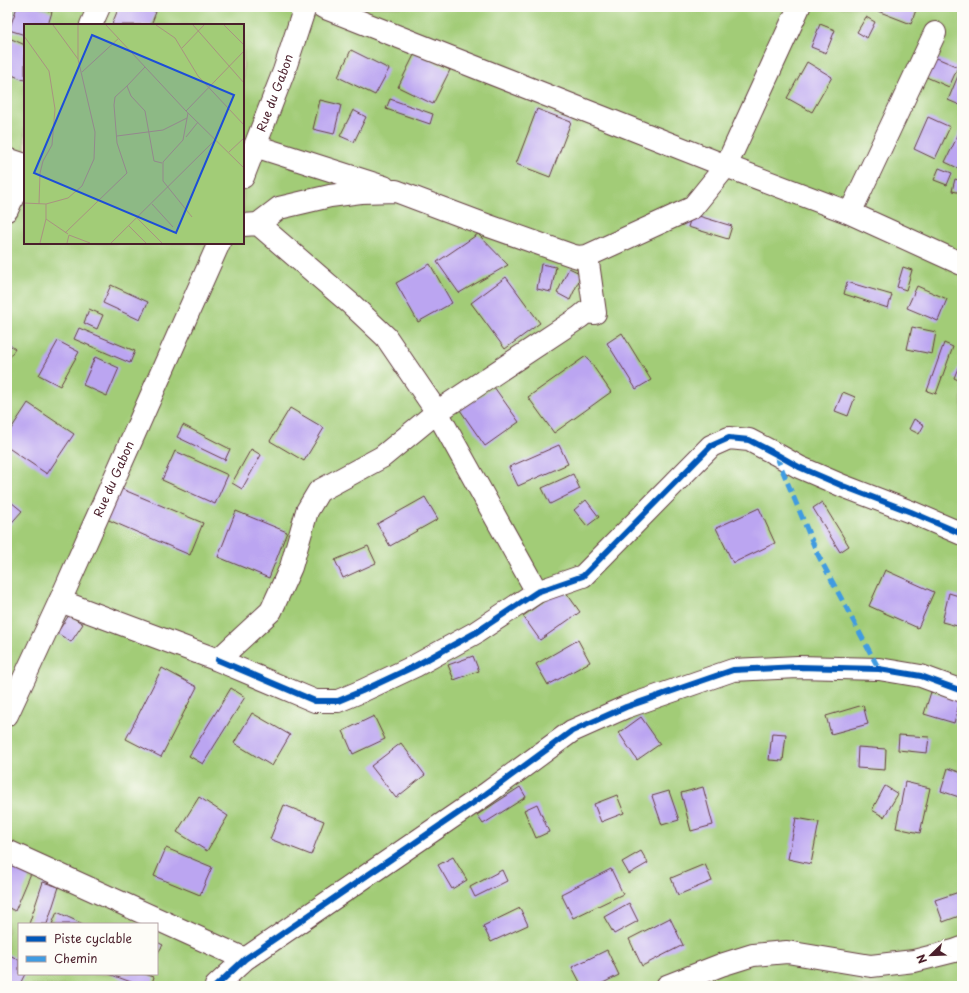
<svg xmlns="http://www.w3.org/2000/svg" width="969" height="993" viewBox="0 0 969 993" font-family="'Playpen Sans',sans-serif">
	<rect width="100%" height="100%" fill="#fdfcf7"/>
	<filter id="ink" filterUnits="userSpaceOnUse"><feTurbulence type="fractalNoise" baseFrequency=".025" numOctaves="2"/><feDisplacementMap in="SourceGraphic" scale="8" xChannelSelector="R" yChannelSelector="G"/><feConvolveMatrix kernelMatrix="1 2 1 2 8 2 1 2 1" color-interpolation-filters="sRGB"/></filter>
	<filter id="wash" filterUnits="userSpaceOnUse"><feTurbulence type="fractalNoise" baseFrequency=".012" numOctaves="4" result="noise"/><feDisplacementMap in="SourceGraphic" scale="16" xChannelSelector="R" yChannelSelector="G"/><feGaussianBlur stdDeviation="0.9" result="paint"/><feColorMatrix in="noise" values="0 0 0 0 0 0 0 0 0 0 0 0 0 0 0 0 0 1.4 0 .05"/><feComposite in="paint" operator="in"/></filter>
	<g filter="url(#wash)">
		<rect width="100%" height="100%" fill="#e9deba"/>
		<path fill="#a2cc77" stroke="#767651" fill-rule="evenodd" d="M7,7H962V986H7ZM25,25H243V243H25ZM19,924H157V974H19Z"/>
		<g id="blocks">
			<path fill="#bba5f1" d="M17,7H37L52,12L48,25H25V35L9,30Z
				M119,7H144L156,12L151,25H114L112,24Z
				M876,7H917L911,24L875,10Z
				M866,17L875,22L867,38L857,32Z
				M820,24L835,30L826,53L811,47Z
				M7,37L25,45V77L24,80L7,73Z
				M351,50L389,69L375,95L338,77Z
				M415,53L450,70L433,104L398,87Z
				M932,56L958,67L949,87L924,76Z
				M807,62L832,77L812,112L787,98Z
				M962,66V106L948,100Z
				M390,99L433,114L430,124L386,109Z
				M320,100L341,105L334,134L313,129Z
				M537,109L571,122L550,177L516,164Z
				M353,110L366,117L354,142L340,136Z
				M928,117L950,127L935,159L914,149Z
				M962,127V170L945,162Z
				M939,168L952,173L947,185L934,180Z
				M955,179L962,181V193L952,191Z
				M692,214L732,226L728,239L688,227Z
				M478,234L508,265L459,293L437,262Z
				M430,264L452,303L418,322L396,283Z
				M541,264L556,267L551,292L537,289Z
				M903,267L912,270L906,290L897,287Z
				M569,268L582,274L570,300L557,293Z
				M506,277L540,323L505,349L471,303Z
				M847,282L892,295L888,308L844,294Z
				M111,285L148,302L140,320L103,303Z
				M917,286L947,299L938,321L907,308Z
				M89,309L103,315L97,329L84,323Z
				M912,327L936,332L932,354L907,349Z
				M79,328L135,351L130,363L74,339Z
				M622,333L651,380L636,389L607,343Z
				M58,341L79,352L60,386L39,375Z
				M7,343L15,349L7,361Z
				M944,343L953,347L936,394L927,391Z
				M586,356L611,392L554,433L528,397Z
				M95,357L119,368L107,396L83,385Z
				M962,358V382L954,378Z
				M494,387L519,422L485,446L460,410Z
				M843,392L855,397L848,416L835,411Z
				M28,403L74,434L47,474L7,447V435Z
				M290,408L324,428L304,461L270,441Z
				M914,419L924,425L919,434L909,429Z
				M183,425L230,449L225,460L177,437Z
				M559,445L568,464L518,486L509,467Z
				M251,449L261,455L242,489L232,483Z
				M175,451L228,475L215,504L162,480Z
				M573,474L580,489L550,504L542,488Z
				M117,487L203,523L190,555L104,518Z
				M425,497L438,519L390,546L377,524Z
				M586,500L599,517L587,526L574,510Z
				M11,502L22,511L7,528V507Z
				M822,502L849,546L840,552L813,508Z
				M759,508L775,543L733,563L716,528Z
				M236,511L287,532L269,578L218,557Z
				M368,546L376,563L343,578L335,560Z
				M885,570L934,592L918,628L869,606Z
				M563,588L580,612L540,640L523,616Z
				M949,593L962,597V622L961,627L942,622Z
				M69,615L83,624L71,642L57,633Z
				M578,640L590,662L548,685L536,664Z
				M473,656L479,671L454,680L448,665Z
				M162,668L197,687L161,757L126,739Z
				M231,688L245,697L203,764L189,756Z
				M931,692L960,700L954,723L924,714Z
				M863,705L868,724L831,734L826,716Z
				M252,713L290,735L272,766L234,743Z
				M374,716L385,739L353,754L343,731Z
				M641,717L660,744L637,760L619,733Z
				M772,733L786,734L783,761L769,760Z
				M899,735L929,737L927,753L898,750Z
				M401,743L425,775L396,798L371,766Z
				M858,747L886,749L885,770L857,768Z
				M948,768L962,773V798L941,791Z
				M905,782L930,788L920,833L896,828Z
				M885,786L898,794L884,817L872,810Z
				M520,787L526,797L483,824L477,815Z
				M703,787L713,825L691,831L681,793Z
				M669,791L679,820L662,825L652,796Z
				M617,795L624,813L601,822L594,804Z
				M199,797L228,816L207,851L177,832Z
				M537,804L549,832L536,838L524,810Z
				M284,805L324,821L311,855L270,839Z
				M796,818L819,822L811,864L788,859Z
				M166,848L212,867L200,895L154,876Z
				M641,851L648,863L629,874L622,862Z
				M453,857L467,880L452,889L438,865Z
				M7,861L32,871L15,911L7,907Z
				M705,864L712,881L678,895L671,878Z
				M611,869L623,894L573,918L561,894Z
				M502,870L507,881L475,897L470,887Z
				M43,882L59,887L47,924H29Z
				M962,891V915L943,922L935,900Z
				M629,903L638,921L614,934L604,917Z
				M520,908L528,925L491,942L483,926Z
				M57,912L83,924H52Z
				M670,918L683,945L642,966L629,939Z
				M157,942L163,945L157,954Z
				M607,950L619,975L597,986H582L572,967Z
				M8,954L19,960V974H25L19,986H15L7,982V956Z
				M109,974H145L154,977L151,986H142Z"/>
		</g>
	</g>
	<g filter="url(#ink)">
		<use href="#blocks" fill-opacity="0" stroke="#623c40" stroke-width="1"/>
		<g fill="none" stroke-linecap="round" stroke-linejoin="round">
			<g stroke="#623c40" stroke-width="24">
				<path id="minor" d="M323,7L726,166L850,213L962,264
					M91,25L99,7
					M255,146L384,187
					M7,159L25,165
					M7,210L25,170
					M850,213L935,33
					M258,224L351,304L386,337L437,412L537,592
					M243,225L258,224L279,208L330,196L361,192L396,191L489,226L571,255L578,257L587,256L692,208L726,166L799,7
					M60,601L218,660L271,611L291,567L307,511L319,491L382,457L437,412L580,317L586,312L595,313L587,256
					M218,660L315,701H338L362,691L415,666L475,633L537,592L583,576L711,446L729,438L749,440L776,454L799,467L843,486L911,512L962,534
					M7,851L245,959
					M216,986L245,959L486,794L572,731L626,707L733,670L798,667L879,669L921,676L962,691
					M667,986L721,965L753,955L787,952L871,966L914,961L954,951L962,948"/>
			</g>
			<g stroke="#623c40" stroke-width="24">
				<g id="trunk">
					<path id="s1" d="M243,177L284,71L305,7"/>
					<path id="s2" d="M7,715L60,601L219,243"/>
				</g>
			</g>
			<use href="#minor" stroke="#fff" stroke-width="22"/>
			<use href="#trunk" stroke="#fff" stroke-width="22"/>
			<path stroke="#409be1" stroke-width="5" stroke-dasharray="10 5" stroke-linecap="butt" d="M776,455L817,553L879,669"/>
			<g stroke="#fdfcf7" stroke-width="8">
				<path id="cycleway" d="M218,660L315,701H338L362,691L415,666L475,633L537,592L583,576L711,446L729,438L749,440L776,454L799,467L843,486L911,512L962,534
					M216,986L245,959L486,794L572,731L626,707L733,670L798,667L879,669L921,676L962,691"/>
			</g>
			<use href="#cycleway" stroke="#0057b8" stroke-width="6"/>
		</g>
	</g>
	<g text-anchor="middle" stroke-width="3" stroke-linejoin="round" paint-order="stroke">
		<g font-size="12" fill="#4a1f2b" stroke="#fdfcf7">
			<text dy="4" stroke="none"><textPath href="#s1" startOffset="90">Rue du Gabon</textPath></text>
			<text dy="4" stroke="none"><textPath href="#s2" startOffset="259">Rue du Gabon</textPath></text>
		</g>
	</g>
	<g transform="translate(24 24)">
		<rect width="220" height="220" fill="#e9deba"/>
		<path d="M0,1H220V219H0Z" fill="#a2cc77"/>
		<path fill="none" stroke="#a99281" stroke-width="1" d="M29,1L54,35M82,1L162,87L220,144M132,1L151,14L174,52L220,101M169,1L220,59M200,1L220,21M0,12L25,47L31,85L28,121L19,137L16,149L15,180M158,24L180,1M121,43L103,62L107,72L121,87L130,137L138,139M58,48L95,14M162,87L220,27M164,89L159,116L139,138V157L168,193M93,112L139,106L163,94M162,113L174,98M205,128L220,114M0,179L22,180L44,174L58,162L70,135L71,108L54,35V1M128,180L149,203M113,194L138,219M22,195L44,210M105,202L122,219M41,209L103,149L93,119L90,81L91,73L103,62M16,219L22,195V180M43,219L45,211L66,219M87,219L192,115"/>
		<path fill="#1d4ed8" fill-opacity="0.15" stroke="#1d4ed8" stroke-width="2" d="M68,11L210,71L152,209L10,149Z"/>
		<rect width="220" height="220" fill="none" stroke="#4a1f2b" stroke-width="2"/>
	</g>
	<rect width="969" height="993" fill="none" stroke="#fdfcf7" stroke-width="24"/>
	<rect x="18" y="923" width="140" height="52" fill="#fdfcf7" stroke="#b5a4a5"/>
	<rect x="26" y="936" width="20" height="6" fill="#0057b8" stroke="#b5a4a5"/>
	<text x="54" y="943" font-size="12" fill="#4a1f2b">Piste cyclable</text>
	<rect x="26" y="956" width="20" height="6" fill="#409be1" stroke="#b5a4a5"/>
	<text x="54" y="963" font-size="12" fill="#4a1f2b">Chemin</text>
	<g transform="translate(931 955) rotate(247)" stroke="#fdfcf7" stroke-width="3" paint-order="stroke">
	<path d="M0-3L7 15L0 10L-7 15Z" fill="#4a1f2b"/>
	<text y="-6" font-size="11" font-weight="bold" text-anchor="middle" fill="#4a1f2b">N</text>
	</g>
</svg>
